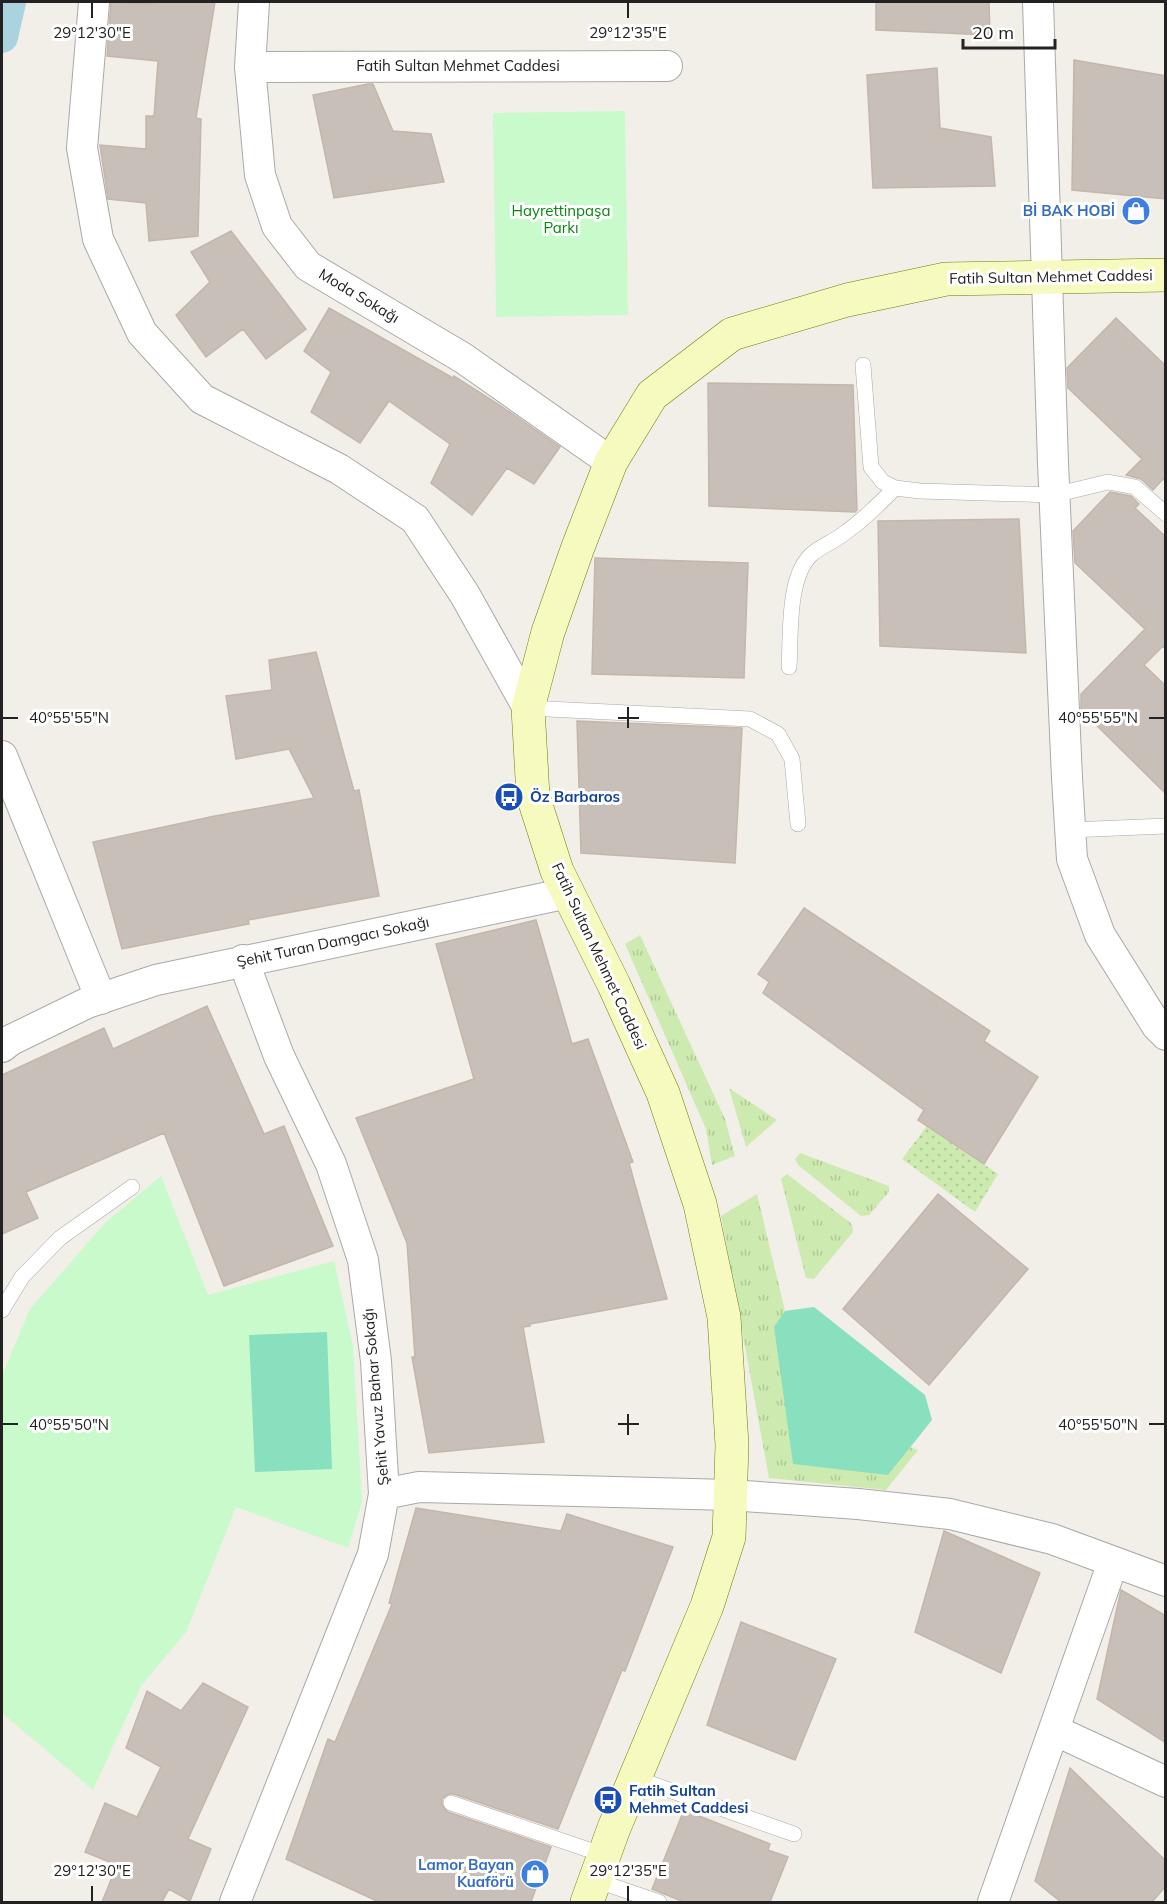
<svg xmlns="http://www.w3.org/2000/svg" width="1167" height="1904" viewBox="0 0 1167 1904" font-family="Mulish,sans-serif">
	<defs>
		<pattern id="grass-tufts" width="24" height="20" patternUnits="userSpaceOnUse" patternTransform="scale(1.5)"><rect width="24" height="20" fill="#cdebb0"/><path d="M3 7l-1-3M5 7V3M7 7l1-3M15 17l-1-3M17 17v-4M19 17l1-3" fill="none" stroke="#b0c997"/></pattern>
		<pattern id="garden-dots" width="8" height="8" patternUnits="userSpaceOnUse" patternTransform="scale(1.5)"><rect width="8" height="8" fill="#cdebb0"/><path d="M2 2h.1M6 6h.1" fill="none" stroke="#b0c997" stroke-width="1.8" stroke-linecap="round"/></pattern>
	</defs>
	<rect width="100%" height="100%" fill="#f2efe9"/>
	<path fill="url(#grass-tufts)" d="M640,935L725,1119L735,1156L712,1165L706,1129L625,944Z
		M729,1088L777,1120L746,1147Z
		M800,1153L889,1186V1192L869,1215L861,1216L798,1165L795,1159Z
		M787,1174L852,1224L853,1232L814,1279L806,1278L781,1179Z
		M757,1194L785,1311L774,1328L888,1475L910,1447L918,1450L886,1490L769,1478L721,1216Z"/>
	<path fill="#c8facc" d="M625,111L628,315L496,317L493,113Z
		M161,1176L208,1295L334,1261L353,1346L362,1502L348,1548L236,1507L186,1632L141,1686L93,1790L2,1713V1375L30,1309L105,1223Z"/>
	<path fill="url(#garden-dots)" d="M927,1126L998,1174L975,1212L902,1159Z"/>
	<path fill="#88e0be" d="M814,1307L925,1395L932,1420L888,1475L793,1464L774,1327L785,1311Z
		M327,1332L332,1469L255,1472L249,1335Z"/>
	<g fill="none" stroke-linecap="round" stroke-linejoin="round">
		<path stroke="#aad3df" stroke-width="32" d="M2,37L10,2"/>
	</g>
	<path fill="#c7bfb8" stroke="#c4b6ab" stroke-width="1.5" d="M111,2L156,4L157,2H215L196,118L201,119L198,236L149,241L146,203L108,199L100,145L146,149V116H154L158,61L107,56Z
		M876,2H989L990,35L876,30Z
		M1074,60L1166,76V199L1072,190Z
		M937,68L940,128L991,137L995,186L873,188L867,75Z
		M368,84H373L393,131L431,134L444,182L334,198L313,95Z
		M231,231L306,329L266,359L243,329L206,357L176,315L210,282L191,252Z
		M329,308L453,378L454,376L498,404L560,447L534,484L507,468L472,515L431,483L450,444L389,401L360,443L311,412L331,372L304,351Z
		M1116,318L1166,366V481L1163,479L1153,490L1141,479L1126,475L1142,459L1068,388L1067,368Z
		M708,383L853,385L857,510L855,512L709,506Z
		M1110,492L1131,496L1139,504L1135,508L1166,537V649L1163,646L1144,665L1166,686V794L1081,710V694L1145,629L1075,563L1073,531Z
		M1019,519L1026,653L880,646L878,521Z
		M595,558L748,563L744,678L592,674Z
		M316,652L354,791L359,790L379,896L248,920L249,924L122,949L93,842L215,816L314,798L289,749L236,759L226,696L272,690L269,660Z
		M577,721L742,728L735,863L581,853Z
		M804,908L990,1031L984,1041L1038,1077L984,1164L918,1120L924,1110L763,993L769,982L758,974Z
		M536,920L572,1044L588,1039L633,1162L629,1163L667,1299L530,1324V1326L523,1327L544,1442L429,1453L412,1357H415L407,1243L356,1118L474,1079L436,944Z
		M207,1006L264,1134L284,1126L333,1246L224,1286L164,1133L26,1192L38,1218L2,1234V1075L104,1028L113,1049Z
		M938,1194L1028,1269L929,1385L843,1309Z
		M416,1508L561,1531L567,1514L673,1547L625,1671L622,1670L558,1829L454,1794H449L442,1799V1805L448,1812L551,1847L531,1902H379L286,1859L328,1739L335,1742L392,1604L389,1603Z
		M944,1531L1040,1573L1001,1673L915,1632Z
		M1121,1590L1166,1616V1743L1097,1699Z
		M741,1622L836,1659L795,1760L707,1725Z
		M203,1683L248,1707L188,1839L211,1849L190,1901L169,1889L162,1902H102L117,1865L85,1852L105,1803L137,1817L161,1767L126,1748L147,1691L181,1711Z
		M1070,1768L1166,1861V1886L1152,1902H1061L1035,1881Z
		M684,1810L770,1844L768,1850L788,1857L770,1902H684L652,1889Z"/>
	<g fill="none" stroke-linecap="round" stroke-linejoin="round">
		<g stroke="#a9a9a9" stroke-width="16">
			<path id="lane" d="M863,365L871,467L883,482L895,488L920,491L1054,495L1108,482L1135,487L1166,514
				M789,667C791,637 787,577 811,555C819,547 833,542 842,535C862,521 878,505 895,488
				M528,708L750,719L778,734L792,759L798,824
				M1070,830L1166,826
				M2,1310L22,1277L60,1238L132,1187
				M635,1778L794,1834
				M451,1803L604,1855
				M595,1880L659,1902"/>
		</g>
		<g stroke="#a9a9a9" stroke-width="32">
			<path id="street" d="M94,2L82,148L98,239L142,333L202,399L339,469L415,519L465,595L528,708
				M254,2L250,67L260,175L277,226L308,266L463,358L611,462
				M1038,2L1053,463L1067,778L1072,859L1100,935L1157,1026L1166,1035
				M250,67L667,66
				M2,756L101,999
				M2,1047L11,1040L87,1003L156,980L568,893
				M384,1494L419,1487L730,1495L858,1504L950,1514L1052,1539L1166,1581
				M1054,1730L1166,1782
				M235,1902L373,1554L384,1494L376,1361L363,1260L331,1164L279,1056L243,960
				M993,1902L1113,1562"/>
		</g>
		<g stroke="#707d05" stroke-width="34">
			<path id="secondary" d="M587,1902L614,1828L707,1606L729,1537L732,1445L724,1317L700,1204L663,1093L614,985L557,871L533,796L528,708L548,632L578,547L611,462L652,395L732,334L847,300L946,279L1166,275"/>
		</g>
		<use href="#lane" stroke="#fff" stroke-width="15"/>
		<use href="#street" stroke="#fff" stroke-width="30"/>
		<use href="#secondary" stroke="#f7fabf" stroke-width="33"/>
	</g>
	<path fill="none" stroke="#222" stroke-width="2" d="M92,3V18M628,3V18M628,707V728M3,718H18M618,718H639M1149,718H1164M628,1414V1435M3,1424H18M618,1424H639M1149,1424H1164M92,1886V1901M628,1886V1901"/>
	<defs>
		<g id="shop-disc" transform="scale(1.5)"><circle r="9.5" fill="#3f7fe0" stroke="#fff"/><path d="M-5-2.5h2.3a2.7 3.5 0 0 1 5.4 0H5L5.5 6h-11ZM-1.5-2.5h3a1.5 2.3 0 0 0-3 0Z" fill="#fff"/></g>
		<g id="bus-disc" transform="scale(1.5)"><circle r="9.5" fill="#1a4fb4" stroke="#fff"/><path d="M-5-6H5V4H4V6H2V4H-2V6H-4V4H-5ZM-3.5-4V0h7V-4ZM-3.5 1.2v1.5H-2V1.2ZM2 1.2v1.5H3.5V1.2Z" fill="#fff"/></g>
	</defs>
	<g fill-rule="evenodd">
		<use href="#shop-disc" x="1136" y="211"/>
		<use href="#bus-disc" x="509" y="797"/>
		<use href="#bus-disc" x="608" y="1800"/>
		<use href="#shop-disc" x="535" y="1874"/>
	</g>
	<g text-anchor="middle" stroke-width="6" stroke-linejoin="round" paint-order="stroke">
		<g font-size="15" fill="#222" stroke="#fff">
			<text x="458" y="71">Fatih Sultan Mehmet Caddesi</text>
			<text transform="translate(1051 277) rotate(-1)" y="5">Fatih Sultan Mehmet Caddesi</text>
			<text transform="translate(359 296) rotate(31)" y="5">Moda Sokağı</text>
			<text transform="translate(333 942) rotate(-12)" y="5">Şehit Turan Damgacı Sokağı</text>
			<text transform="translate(599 956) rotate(65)" y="5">Fatih Sultan Mehmet Caddesi</text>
			<text transform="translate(376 1397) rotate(-95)" y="5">Şehit Yavuz Bahar Sokağı</text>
		</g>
		<g font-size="15" fill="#0c8416" stroke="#fff">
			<text x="561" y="216">Hayrettinpaşa<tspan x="561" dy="17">Parkı</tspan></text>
		</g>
		<g font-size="15" font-weight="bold" fill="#366cbe" stroke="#fff" text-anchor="end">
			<text x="1115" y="216">Bİ BAK HOBİ</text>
			<text x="514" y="1870">Lamor Bayan<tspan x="514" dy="17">Kuaförü</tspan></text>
		</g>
		<g font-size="15" font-weight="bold" fill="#164399" stroke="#fff" text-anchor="start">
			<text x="530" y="802">Öz Barbaros</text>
			<text x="629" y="1796">Fatih Sultan<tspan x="629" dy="17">Mehmet Caddesi</tspan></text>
		</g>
	</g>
	<g font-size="15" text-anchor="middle" fill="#222" stroke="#fff" stroke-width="6" stroke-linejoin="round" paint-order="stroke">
		<text x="92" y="38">29°12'30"E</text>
		<text x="628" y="38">29°12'35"E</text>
		<text x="69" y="723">40°55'55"N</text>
		<text x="1098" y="723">40°55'55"N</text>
		<text x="69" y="1430">40°55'50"N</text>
		<text x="1098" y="1430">40°55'50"N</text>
		<text x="92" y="1876">29°12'30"E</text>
		<text x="628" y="1876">29°12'35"E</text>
	</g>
	<rect width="1167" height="1904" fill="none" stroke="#222222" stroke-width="6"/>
	<path d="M963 39v9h92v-9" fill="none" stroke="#222222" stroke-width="3"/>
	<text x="972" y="39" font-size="18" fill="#222222" stroke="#ffffff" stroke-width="4.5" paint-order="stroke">20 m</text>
</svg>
